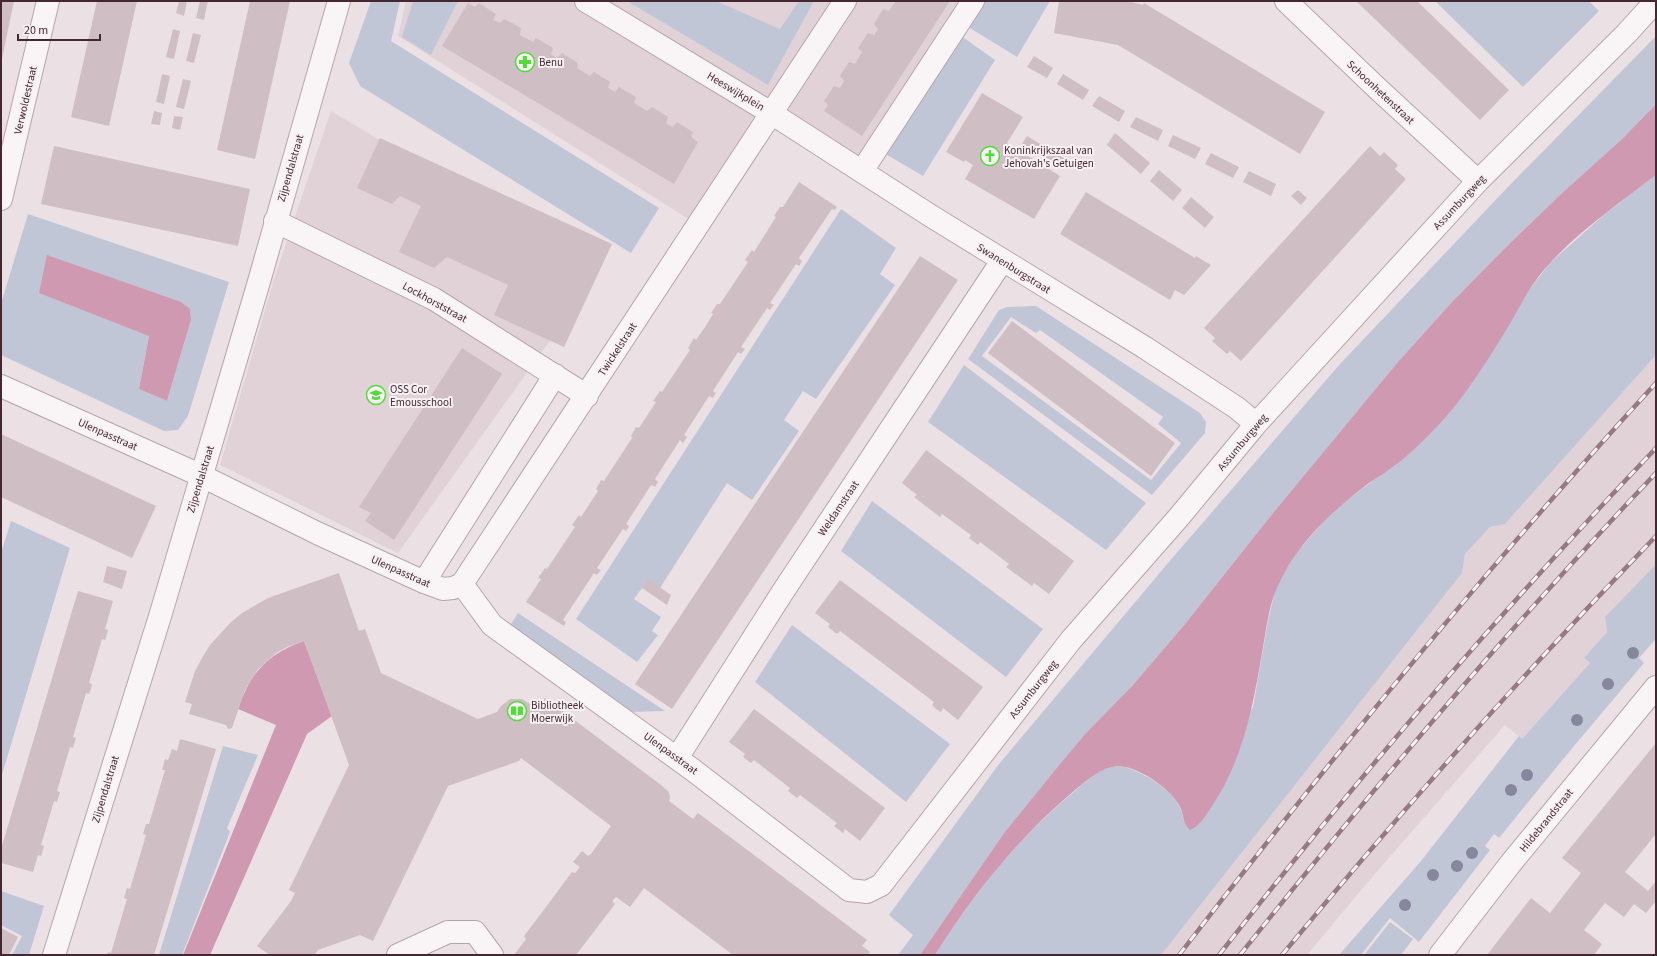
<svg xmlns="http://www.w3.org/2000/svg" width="1657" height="956" viewBox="0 0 1657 956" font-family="'Source Sans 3',sans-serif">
	<rect width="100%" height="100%" fill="#ebe1e5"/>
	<path fill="#e1d2d8" d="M406,1H976L866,171L775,113L698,225L398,36Z
		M331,111L598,269L561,325L398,553L220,465L274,279Z
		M1656,355V564L1605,617L1607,632L1585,658L1590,663L1522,739L1505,725L1367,883L1307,955H1161L1462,573L1465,554L1490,527L1505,524Z"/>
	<path fill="#c1c6d6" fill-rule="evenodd" d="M371,1H400L391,41L659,208L631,253L360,86L349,63Z
		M413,1H458L431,55L402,37Z
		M627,1H716L780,29L799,1H814L768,85Z
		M980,1H1050L1017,57L965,25Z
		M1435,1H1589L1599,11L1523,87Z
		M957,33L995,60L923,176L882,152Z
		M1656,36V104L1622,139L1561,194L1506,247L1452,302L1397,363L1273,513L1185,624L1132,686L1085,734L1004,833L920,955H898L913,935L889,915L999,764L1168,563L1340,364L1506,189Z
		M1656,175V355L1505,524L1490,527L1465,554L1462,573L1161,955H935C973,894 1020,836 1076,790C1086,781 1103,766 1117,766C1128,766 1139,773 1148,777C1160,784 1173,794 1179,806C1182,810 1182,816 1184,820L1253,707L1268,621L1275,591L1284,573L1298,551L1324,521L1341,505L1371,482L1396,465L1420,444L1445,417L1464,393L1486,360L1528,291L1551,262L1605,214Z
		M841,209L896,248L880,274L895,285L816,399L803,391L784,420L799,431L752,500L727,483L660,588L648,580L634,599L661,617L652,631L658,635L637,662L576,619Z
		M28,214L229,282L188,416L178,430L164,431L1,355V304ZM190,309L191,320L167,401L139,389L149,336Z
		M1036,306L1200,413L1206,422L1205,433L1152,495L968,359L999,310L1007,307ZM1011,317L1036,333L1040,330L1163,417L1158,424L1181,443L1151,480L982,356Z
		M964,365L1146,503L1106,550L928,422Z
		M872,501L1043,629L1006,677L841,551Z
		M11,521L70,548L1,778V553Z
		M1656,564V639L1639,658L1644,663L1569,752L1499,838L1494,834L1485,846L1490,850L1419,942L1390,918L1361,955H1339L1421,861L1519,736L1522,739L1590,663L1584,658L1607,632L1605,617Z
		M518,613L665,711L630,712L509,627Z
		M792,625L950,744L906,802L755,682Z
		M223,746L258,755L227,828L230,832L182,955H159Z
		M1,891L44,906L29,955H12L22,936L1,925Z
		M1390,922L1413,939L1401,955H1364Z"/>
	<path fill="#cf99b2" d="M1656,104V175C1616,206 1571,236 1539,276C1528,290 1520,306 1511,322C1491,355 1470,389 1445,418C1430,434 1414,451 1397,464C1388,471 1378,477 1369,483C1332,511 1296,544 1277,588C1268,608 1266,632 1262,653C1253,706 1243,760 1212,806C1206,815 1200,826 1190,830C1182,823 1184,813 1179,805C1170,790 1152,777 1135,770C1130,768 1122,766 1117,766C1102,767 1087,780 1075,790C1020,836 973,894 935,955H920L1004,833L1060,764L1085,734L1132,686L1185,624L1273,513L1397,363L1452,302L1506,247L1561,194L1622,139Z
		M47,255L181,302L190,309L191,320L167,401L139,389L149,336L39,293Z
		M304,641L332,716L307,734L210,955H183L276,725L238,709C251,672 267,654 304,641Z"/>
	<path fill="#cfbec4" d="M1,1H14L2,59H1Z
		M97,1H137L109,126L71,117Z
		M179,1H187L184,16L176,13Z
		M200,1H208L204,20L196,18Z
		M250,1H290L255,159L217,150Z
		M896,1H950L862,136L824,111L828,105L824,101L834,86L840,88L844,81L840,76L849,62L855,64L862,52L858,48L868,33L874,35L878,29L874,24L883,9L889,11Z
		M1059,1H1128L1143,5L1144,3L1325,112L1300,154L1118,45L1054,33Z
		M1356,1H1417L1509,90L1480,120Z
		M468,3L475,7L479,3L496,14L493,20L500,23L504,19L521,28L520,35L533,42L536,38L553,48L551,54L557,58L562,53L578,63L577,68L590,76L594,72L610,82L608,88L615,92L619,87L636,97L634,103L647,111L652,107L668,117L666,123L672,127L677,122L693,132L691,137L698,142L674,184L442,46Z
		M173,29L180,31L174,59L166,57Z
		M193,33L201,35L194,63L186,61Z
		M1034,56L1053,68L1047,78L1027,67Z
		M162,74L170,76L164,104L156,102Z
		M1063,74L1089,90L1083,100L1057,84Z
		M183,79L191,81L184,109L176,107Z
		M982,93L1023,117L1007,143L1060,176L1034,219L965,179L973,165L965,160L964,162L946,152Z
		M1099,96L1125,111L1119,122L1092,106Z
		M154,111L162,113L160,125L151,124Z
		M174,116L183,117L180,130L172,128Z
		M1136,117L1163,130L1158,141L1130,127Z
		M1115,133L1150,163L1141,174L1107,145Z
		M1173,135L1201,148L1195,159L1168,146Z
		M1027,136L1065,159L1061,166L1022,144Z
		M380,138L612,244L564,347L494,315L508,285L447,257L434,268L399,252L421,206L400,196L392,204L357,188Z
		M54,146L250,189L238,246L41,204Z
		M1370,146L1380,156L1384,152L1398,165L1395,169L1406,179L1241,361L1230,351L1227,354L1212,341L1215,338L1204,328Z
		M1211,153L1239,167L1233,178L1205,164Z
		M1159,170L1182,190L1173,201L1150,181Z
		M1249,171L1276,184L1271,196L1243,182Z
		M799,182L837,207L835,210L832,209L799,258L802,261L799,266L796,264L770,303L774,305L772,307L770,310L767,308L741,347L745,349L741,354L738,352L713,391L716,393L714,396L713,398L709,396L684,435L687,437L683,443L680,440L655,479L658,482L655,487L651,485L626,524L629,526L628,528L626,531L623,529L597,568L601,570L597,575L594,573L563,620L566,622L564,626L526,602L541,579L538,578L545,568L547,569L575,527L572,525L579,515L581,517L598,491L596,489L601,480L604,481L632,438L631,436L636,427L639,428L656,402L653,401L660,391L662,392L690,350L688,348L694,338L696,340L705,327L713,314L711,313L717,304H720L748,262L745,260L752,250L754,252L776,217L774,216L780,207H783Z
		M1298,190L1307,198L1301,205L1291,196Z
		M1086,192L1195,258L1196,256L1211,265L1184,295L1175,290L1170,300L1060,234Z
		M1191,197L1214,217L1205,228L1182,208Z
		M920,256L958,280L672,709L635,684Z
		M1012,321L1175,443L1151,476L988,353Z
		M462,348L502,374L394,540L365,521L371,513L359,507Z
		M1,434L156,506L132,558L1,497Z
		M926,450L1074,561L1049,594L1034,583L1032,586L1006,567L1009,564L980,542L978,545L969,538L971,535L942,514L940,517L914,497L917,495L902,483Z
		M107,566L127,571L122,589L103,582Z
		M339,573L359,631L365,629L381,673L478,719L497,712L501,706L510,699H522L537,708L545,698L661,785L669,792L670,797L669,801L693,819L698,813L867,940L862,946L870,952L868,955H733L644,888L630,907L616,897L612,901L615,904L576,955H514L526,939L524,936L543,911L572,872L575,873L580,867L573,862L582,851L588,856L591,854L611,826L521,758L519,761L448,786L373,941L360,935L318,950L314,955H270L257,946L291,901L295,893L289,890L349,765L304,641L287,647L276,653L258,669L245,690L232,728L228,729L226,725L189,714L192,704L185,702L195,671L202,658L210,645L230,623L242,613L268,598Z
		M648,579L671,595L667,605L642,588Z
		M840,580L983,687L958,720L943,708L941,712L936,709L932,705L934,702L840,631L837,634L828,627L830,624L815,613Z
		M78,591L113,601L105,629L108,630L105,640L102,639L89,683L92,684L91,689L89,694L86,693L73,737L76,738L73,748L70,747L57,791L60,792L57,802L54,801L41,845L44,846L41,856L38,855L33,872L1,863V849Z
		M754,709L885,808L860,841L845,829L843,833L834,826L837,823L800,795L797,798L788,791L790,788L754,760L751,763L743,757L745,754L729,742Z
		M180,739L216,749L154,955H107L108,952L111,953L127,899L124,898L127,888L130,889L146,835L143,834L146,824H149L165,770H162L165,759L168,760L172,749L177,751Z
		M1656,743V834L1625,872L1648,891L1656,881V901L1646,913L1634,904L1624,917L1605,903L1584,930L1602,944L1594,955H1487L1531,898L1550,913L1581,873L1562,858Z
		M1,928L18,937L9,955H1Z"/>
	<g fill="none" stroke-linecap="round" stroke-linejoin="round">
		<g stroke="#b6a5ac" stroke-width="24">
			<path id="minor" d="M586,1L771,113L931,216L1144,347L1237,408L1256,424
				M1286,1L1378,89L1478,181
				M862,171L973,1
				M1,199L48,1
				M275,221L434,299L587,396
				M1,386L202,476L317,533L424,582L443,589L453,588L462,584L492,625L693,770L849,890L867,892L881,885L1071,640L1179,517L1256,424L1478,181L1626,34L1656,1
				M424,582L555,375
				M462,584L845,1
				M677,758L782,593L1002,261
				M54,955L161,613L258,285L339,1
				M398,955L448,932H475L492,955
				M1440,955L1511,863L1656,687"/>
		</g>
		<use href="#minor" stroke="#f9f4f6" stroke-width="22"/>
		<g stroke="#977984" stroke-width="4.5">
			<path id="rail" d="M1179,955C1331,758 1488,566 1656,383
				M1219,955C1356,779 1502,610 1656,448
				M1240,955C1372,789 1510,627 1656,473
				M1282,955C1401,811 1526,671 1656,536"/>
		</g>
		<use href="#rail" stroke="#f8f1f4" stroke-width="3" stroke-dasharray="9" stroke-linecap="butt"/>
	</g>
	<g fill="#86869d">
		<circle cx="1633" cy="653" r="6"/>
		<circle cx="1608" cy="684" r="6"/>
		<circle cx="1577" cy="720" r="6"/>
		<circle cx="1527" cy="775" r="6"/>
		<circle cx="1511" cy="790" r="6"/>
		<circle cx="1472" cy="853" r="6"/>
		<circle cx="1457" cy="866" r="6"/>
		<circle cx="1433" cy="875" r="6"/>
		<circle cx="1405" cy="905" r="6"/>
	</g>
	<defs>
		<g id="pharmacy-ring" transform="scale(1)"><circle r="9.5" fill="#f8f1f4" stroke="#51dc3a" stroke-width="1.5"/><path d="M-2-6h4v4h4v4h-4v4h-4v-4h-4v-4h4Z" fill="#51dc3a"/></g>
		<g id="church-ring" transform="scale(1)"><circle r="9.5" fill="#f8f1f4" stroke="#51dc3a" stroke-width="1.5"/><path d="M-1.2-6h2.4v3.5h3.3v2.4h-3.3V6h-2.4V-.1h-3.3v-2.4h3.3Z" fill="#51dc3a"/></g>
		<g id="school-ring" transform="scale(1)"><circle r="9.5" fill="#f8f1f4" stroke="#51dc3a" stroke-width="1.5"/><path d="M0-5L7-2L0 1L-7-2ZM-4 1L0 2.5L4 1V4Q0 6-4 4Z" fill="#51dc3a"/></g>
		<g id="library-ring" transform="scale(1)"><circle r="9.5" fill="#f8f1f4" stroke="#51dc3a" stroke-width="1.5"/><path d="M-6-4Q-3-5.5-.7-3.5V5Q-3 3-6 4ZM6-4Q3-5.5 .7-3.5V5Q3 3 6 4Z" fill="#51dc3a"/></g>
	</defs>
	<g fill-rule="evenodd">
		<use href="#pharmacy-ring" x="525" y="62"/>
		<use href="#church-ring" x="990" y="156"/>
		<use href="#school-ring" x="376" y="395"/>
		<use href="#library-ring" x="517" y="711"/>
	</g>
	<g text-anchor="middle" stroke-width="4" stroke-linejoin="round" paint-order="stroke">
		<g font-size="11" fill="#452732" stroke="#f8f1f4" text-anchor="start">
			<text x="539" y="66">Benu</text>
			<text x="1004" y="154">Koninkrijkszaal van<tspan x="1004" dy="13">Jehovah's Getuigen</tspan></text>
			<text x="390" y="393">OSS Cor<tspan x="390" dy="13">Emousschool</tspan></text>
			<text x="531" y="709">Bibliotheek<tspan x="531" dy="13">Moerwijk</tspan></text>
		</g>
		<g font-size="11" fill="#452732" stroke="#f8f1f4">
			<text transform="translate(736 91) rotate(31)" y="4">Heeswijkplein</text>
			<text transform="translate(1381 92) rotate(43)" y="4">Schoonhetenstraat</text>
			<text transform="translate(25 100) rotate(-77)" y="4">Verwoldestraat</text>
			<text transform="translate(290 168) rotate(-74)" y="4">Zijpendalstraat</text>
			<text transform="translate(1459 202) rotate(-47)" y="4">Assumburgweg</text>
			<text transform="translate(1014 268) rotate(32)" y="4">Swanenburgstraat</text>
			<text transform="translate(435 302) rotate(29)" y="4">Lockhorststraat</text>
			<text transform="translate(617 349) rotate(-57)" y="4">Twickelstraat</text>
			<text transform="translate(108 434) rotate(24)" y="4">Ulenpasstraat</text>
			<text transform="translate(1242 442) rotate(-50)" y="4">Assumburgweg</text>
			<text transform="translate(200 479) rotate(-73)" y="4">Zijpendalstraat</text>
			<text transform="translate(838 508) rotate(-56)" y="4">Weldamstraat</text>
			<text transform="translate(401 571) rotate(24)" y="4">Ulenpasstraat</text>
			<text transform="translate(1033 689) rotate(-52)" y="4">Assumburgweg</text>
			<text transform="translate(671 753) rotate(36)" y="4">Ulenpasstraat</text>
			<text transform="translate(105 789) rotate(-73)" y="4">Zijpendalstraat</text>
			<text transform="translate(1546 820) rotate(-51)" y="4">Hildebrandstraat</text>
		</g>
	</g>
	<rect width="1657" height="956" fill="none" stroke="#452732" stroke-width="4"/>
	<path d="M18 34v6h82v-6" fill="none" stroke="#452732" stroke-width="2"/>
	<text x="24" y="34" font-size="12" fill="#452732" stroke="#f8f1f4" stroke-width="3" paint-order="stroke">20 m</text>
</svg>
